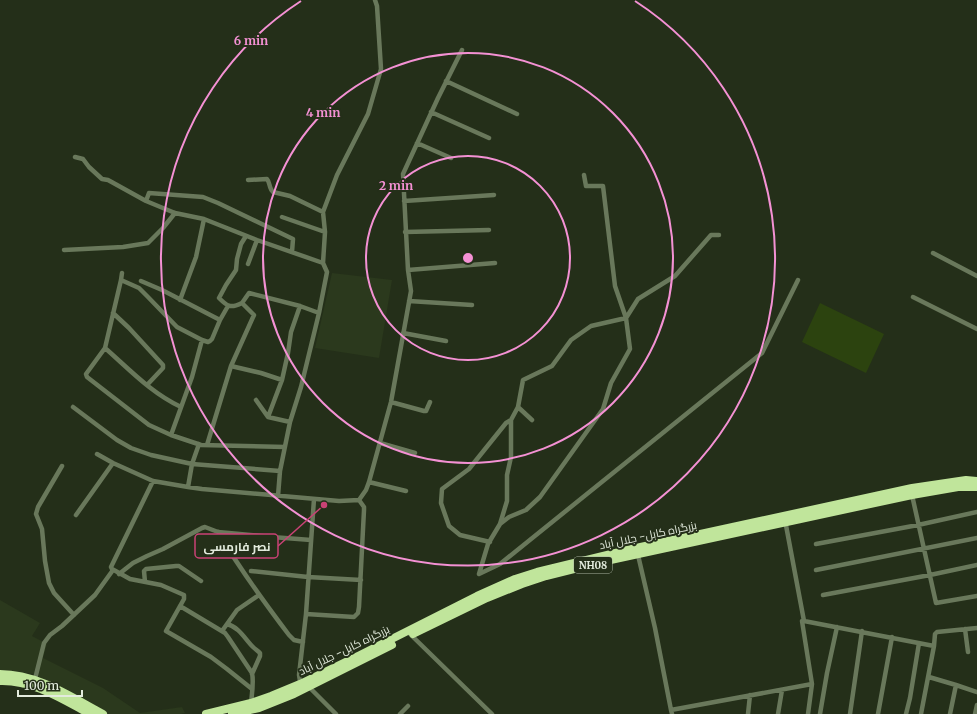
<svg xmlns="http://www.w3.org/2000/svg" width="977" height="714" viewBox="0 0 977 714" font-family="Merriweather,Cairo,serif">
	<rect width="100%" height="100%" fill="#242f19"/>
	<path fill="#2b391d" d="M332,273L392,280L379,358L315,348Z
		M0,600L40,623L32,636L47,644L43,658L103,688L140,713L182,707L185,713L180,714H109L67,691L33,674L0,670Z"/>
	<path fill="#2c430f" d="M820,303L884,334L866,373L802,342Z"/>
	<g fill="none" stroke-linecap="round" stroke-linejoin="round">
		<path stroke="#69785b" stroke-width="4.5" d="M446,81L517,114
			M431,112L489,138
			M417,143L451,158
			M75,157L83,159L89,167L102,179L108,180L146,201L175,213L204,219L257,240L323,263
			M248,180L267,179C270,182 269,189 273,192L290,196L323,212
			M146,201L149,193L203,197L218,203L293,239L292,252
			M404,201L494,195
			M282,217L325,232
			M405,232L489,230
			M719,235H711L675,276L638,299L626,318L630,349L611,383L603,409L540,497L526,510L509,517L500,524L488,544L479,574L500,564L762,353L798,280
			M64,250L123,247L148,243L163,228L175,213
			M933,253L977,276
			M248,264L257,240
			M408,270L495,263
			M122,273L121,280L105,348L86,374L87,377L149,425L171,435L201,445L285,447
			M121,280L139,288L147,296L177,327L202,340L208,342L210,341L212,339L220,320L228,306
			M141,281L162,290L220,320
			M913,297L977,329
			M180,300L196,257L204,219
			M409,301L472,305
			M242,303C230,309 227,306 219,298L226,285L236,270L237,259L241,244L246,236
			M113,313L129,328L163,365V368L147,385
			M403,333L446,341
			M105,348C129,369 151,393 181,407
			M231,366L261,373L282,380
			M256,400L268,417L290,422
			M391,402L424,411H426L430,402
			M73,407L117,440L131,448L151,455L192,464L280,471
			M268,417L282,380L288,353L291,332L300,306
			M532,420L518,407L523,380L552,366L571,340L591,326L626,318L615,286L603,186H586L584,175
			M171,435L192,377L202,340
			M380,443L415,453
			M207,445L231,366L254,315L242,303L249,293L300,306L319,313
			M97,454L113,463L153,481L188,487L202,489L339,501L359,500L366,490L369,482L391,402L411,291L408,270L403,174L438,98L462,50
			M62,466L38,507L36,514L42,529L45,561L49,583L54,593L74,615
			M153,481L111,567L112,569L130,579L161,585L184,595V599L166,631L211,657L227,669L252,689
			M369,482L406,491
			M188,487L192,464L199,444
			M912,495L936,603L977,596
			M278,496L280,471L290,422L301,387L319,313L327,272L323,263L325,232L323,212L337,175L368,114L381,69L377,6L375,0
			M76,515L113,463
			M785,520L804,621L934,646
			M500,524L507,501V475L511,457V420L518,407
			M218,532C239,568 264,602 289,635L294,640L303,642
			M490,542L460,535L449,526L441,503L442,489L469,469L506,423L511,420
			M816,544L918,525L977,512
			M638,555L655,628L671,710
			M816,570L977,538
			M251,571L308,577L361,580
			M119,574L133,563L147,556L163,549L202,528L205,527L218,532L272,537L311,540
			M145,582L144,571L146,569L176,566H179L201,581
			M823,595L930,575L977,565
			M180,606L225,633L228,637L252,673C254,682 252,693 251,703
			M306,614L354,617L358,613L359,607L364,510V507L359,500
			M227,624C239,627 245,639 253,647C255,649 258,651 260,653V656L252,674
			M965,629L968,652
			M222,631L237,610L259,595
			M410,634L492,714
			M929,677L956,685L950,714
			M35,679L44,643L50,635L62,626L95,595L113,570
			M300,684V681L299,675L306,614L314,499
			M956,685L977,692
			M309,687L336,714
			M400,714L408,706
			M672,714L671,710L812,684L802,621H804
			M748,714L750,695
			M778,714L782,690
			M808,714L812,684
			M820,714L827,673L837,627
			M850,714L862,631
			M878,714L892,637
			M906,714L910,698L919,643
			M921,714L934,646L935,634L937,632L977,628
			M975,714L977,705"/>
		<path stroke="#c0e59b" stroke-width="8" d="M413,634L487,598L522,584L546,576L606,561L912,495L958,487H977
			M0,674C38,674 71,697 103,714
			M0,681C33,680 62,699 90,714
			M206,714L251,703L271,696L300,684L360,655L477,596L515,579L537,572L636,548L912,488L966,480L977,481
			M232,714L259,708L294,694L392,645"/>
	</g>
	<g fill="none" stroke="#f491d4" stroke-width="2">
		<circle cx="468" cy="258" r="102"/>
		<circle cx="468" cy="258" r="205"/>
		<path d="M635 1A307 307 0 1 1 301 1"/>
	</g>
	<g text-anchor="middle" stroke-width="4" stroke-linejoin="round" paint-order="stroke">
		<rect fill="#242f19" stroke="#aab3a2" stroke-width="1" x="574" y="557" width="38" height="16" rx="3"/>
		<g font-size="10" font-weight="bold" fill="#e3ebdd">
			<text x="593" y="569">NH08</text>
		</g>
		<g font-size="11" fill="#e3ebdd" stroke="#242f19">
			<text transform="translate(648 535) rotate(-12)" y="4">بزرگراه کابل- جلال آباد</text>
			<text transform="translate(344 650) rotate(-26)" y="4">بزرگراه کابل- جلال آباد</text>
		</g>
	</g>
	<circle cx="468" cy="258" r="6" fill="#f491d4" stroke="#242f19" stroke-width="2"/>
	<g font-size="12" text-anchor="middle" font-weight="bold" fill="#f491d4" stroke="#242f19" stroke-width="4" stroke-linejoin="round" paint-order="stroke">
		<text x="251" y="45">6 min</text>
		<text x="323" y="117">4 min</text>
		<text x="396" y="190">2 min</text>
	</g>
	<path fill="none" stroke="#c94275" stroke-width="1.5" d="M324 505L278 546"/>
	<circle fill="#c94275" stroke="#242f19" stroke-width="1.5" cx="324" cy="505" r="4"/>
	<rect fill="#242f19" stroke="#c94275" stroke-width="1.5" x="195" y="534" width="83" height="24" rx="4"/>
	<g font-size="12" text-anchor="middle" font-weight="bold" fill="#e3ebdd">
		<text x="237" y="551">نصر فارمسی</text>
	</g>
	<path d="M18 690v6h64v-6" fill="none" stroke="#e3ebdd" stroke-width="2"/>
	<text x="24" y="690" font-size="12" fill="#e3ebdd" stroke="#242f19" stroke-width="3" paint-order="stroke">100 m</text>
</svg>
